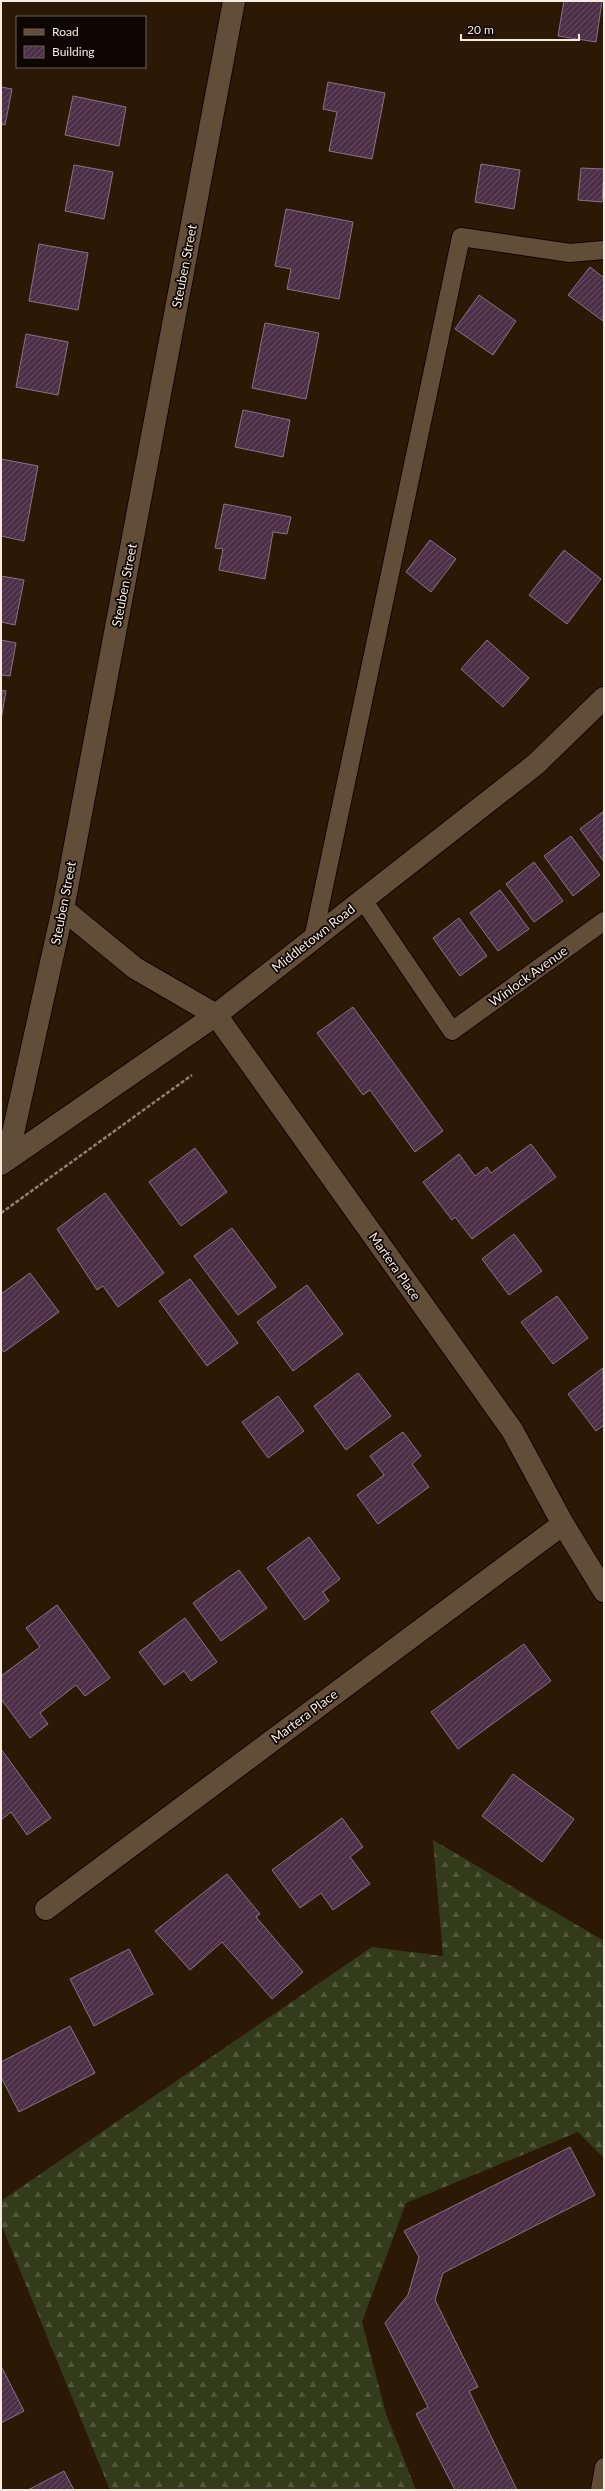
<svg xmlns="http://www.w3.org/2000/svg" width="605" height="2491" viewBox="0 0 605 2491" font-family="Lato,sans-serif">
	<defs>
		<pattern id="forest-firs" width="22" height="20" patternUnits="userSpaceOnUse"><rect width="22" height="20" fill="#343b1b"/><path d="M5 1l3.5 6h-7zM16 11l3.5 6h-7z" fill="#52583c"/></pattern>
		<pattern id="building-hatch" width="6" height="6" patternUnits="userSpaceOnUse"><rect width="6" height="6" fill="#4e2f48"/><path d="M-1 1l2-2M0 6l6-6M5 7l2-2" fill="none" stroke="#684d62"/></pattern>
	</defs>
	<rect width="100%" height="100%" fill="#2b1906"/>
	<path fill="url(#forest-firs)" d="M433,1840L604,1941V2158L578,2132L406,2203L362,2322L386,2414L416,2490H110L1,2224V2201L372,1947L443,1956Z"/>
	<path fill="url(#building-hatch)" stroke="#8a7185" d="M564,1H602L596,42L558,36Z
		M328,82L385,93L372,159L329,151L337,112L323,109Z
		M1,87L12,89L5,125L1,124Z
		M73,96L126,107L119,146L65,135Z
		M481,164L520,170L514,209L475,202Z
		M74,165L113,172L104,219L65,211Z
		M581,168L604,169L602,202L578,200Z
		M286,209L353,222L339,299L287,289L291,269L275,266Z
		M39,244L88,253L78,310L29,301Z
		M590,267L604,278L603,321L568,295Z
		M479,295L516,321L493,355L455,329Z
		M265,323L319,333L306,399L252,388Z
		M26,334L68,342L58,395L16,387Z
		M243,410L290,420L283,457L235,447Z
		M1,459L38,466L24,541L1,536Z
		M224,504L291,517L287,534L273,532L265,579L219,570L223,549L215,548Z
		M430,540L456,559L431,592L406,572Z
		M564,550L601,579L567,624L529,595Z
		M1,576L24,580L15,625L1,622Z
		M1,640L16,643L10,676L1,675Z
		M487,640L529,678L503,707L461,669Z
		M1,690L6,691L1,720Z
		M604,811V862L580,829Z
		M571,836L600,875L573,896L544,856Z
		M534,862L563,901L534,922L506,884Z
		M500,890L529,929L498,951L470,913Z
		M459,918L487,956L460,976L433,938Z
		M353,1007L443,1131L415,1152L370,1090L363,1095L317,1033Z
		M531,1144L556,1177L472,1239L455,1217L452,1220L423,1182L459,1154L475,1176L487,1167L491,1173Z
		M195,1148L227,1192L181,1226L149,1182Z
		M105,1193L164,1273L118,1307L103,1286L97,1290L57,1229Z
		M232,1228L276,1287L238,1315L194,1256Z
		M514,1234L542,1271L509,1295L482,1259Z
		M30,1273L59,1312L4,1352L1,1348V1294Z
		M190,1279L238,1343L207,1366L159,1301Z
		M307,1285L343,1334L293,1371L257,1322Z
		M557,1296L588,1338L553,1364L521,1322Z
		M603,1368L604,1425L596,1431L568,1394Z
		M358,1373L391,1416L346,1450L314,1406Z
		M278,1396L304,1431L268,1458L242,1422Z
		M403,1432L421,1456L412,1464L429,1487L378,1524L357,1495L384,1475L370,1456Z
		M309,1537L340,1579L323,1592L329,1601L305,1620L267,1568Z
		M239,1570L267,1608L221,1641L193,1603Z
		M57,1605L110,1678L85,1696L76,1685L40,1713L48,1724L30,1738L1,1699V1676L40,1647L26,1628Z
		M185,1618L217,1662L191,1681L184,1671L164,1685L139,1652Z
		M524,1644L551,1681L458,1749L431,1712Z
		M1,1749L51,1818L27,1835L11,1812L1,1820Z
		M513,1774L574,1819L542,1862L482,1816Z
		M342,1818L363,1847L350,1857L370,1884L333,1910L321,1893L300,1908L272,1870Z
		M227,1874L260,1914L256,1917L303,1972L272,1999L222,1942L190,1970L155,1931Z
		M129,1949L153,1994L94,2026L70,1979Z
		M70,2026L95,2073L19,2112L1,2077V2062Z
		M570,2147L595,2195L443,2273L435,2300L478,2387L469,2391L517,2490H455L416,2414L428,2407L385,2323L408,2295L419,2257L404,2231Z
		M1,2366L24,2411L1,2423Z
		M64,2471L74,2490H28Z"/>
	<g fill="none" stroke-linecap="round" stroke-linejoin="round">
		<g stroke="#130400" stroke-width="20">
			<path id="service" d="M363,900L452,1031L604,921
				M313,939L461,237L570,253L604,250
				M600,2490L604,2467"/>
		</g>
		<g stroke="#130400" stroke-width="24">
			<path id="minor" d="M63,909L135,968L216,1015L512,1430L563,1524L604,1591
				M46,1909L563,1524"/>
		</g>
		<g stroke="#130400" stroke-width="24">
			<path id="tertiary" d="M7,1160L63,909L234,1
				M1,1164L216,1015L536,764L604,698"/>
		</g>
		<path stroke="#918172" stroke-width="2.5" stroke-dasharray="4 2" stroke-linecap="butt" d="M1,1213L192,1075"/>
		<use href="#service" stroke="#624d39" stroke-width="18"/>
		<use href="#minor" stroke="#624d39" stroke-width="22"/>
		<use href="#tertiary" stroke="#624d39" stroke-width="22"/>
	</g>
	<g text-anchor="middle" stroke-width="3.5" stroke-linejoin="round" paint-order="stroke">
		<g font-size="13" fill="#f7eade" stroke="#0e0602">
			<text transform="translate(184 266) rotate(-79)" y="5">Steuben Street</text>
			<text transform="translate(124 585) rotate(-79)" y="5">Steuben Street</text>
			<text transform="translate(63 903) rotate(-79)" y="5">Steuben Street</text>
			<text transform="translate(313 938) rotate(-38)" y="5">Middletown Road</text>
			<text transform="translate(528 976) rotate(-36)" y="5">Winlock Avenue</text>
			<text transform="translate(395 1266) rotate(55)" y="5">Martera Place</text>
			<text transform="translate(304 1716) rotate(-37)" y="5">Martera Place</text>
		</g>
	</g>
	<rect width="605" height="2491" fill="none" stroke="#f7eade" stroke-width="4"/>
	<rect x="16" y="16" width="130" height="52" fill="#0e0602" stroke="#6b615a"/>
	<rect x="24" y="29" width="20" height="6" fill="#624d39" stroke="#6b615a"/>
	<text x="52" y="36" font-size="12" fill="#f7eade">Road</text>
	<rect x="24" y="46" width="20" height="12" fill="url(#building-hatch)" stroke="#6b615a"/>
	<text x="52" y="56" font-size="12" fill="#f7eade">Building</text>
	<path d="M461 34v6h118v-6" fill="none" stroke="#f7eade" stroke-width="2"/>
	<text x="467" y="34" font-size="12" fill="#f7eade" stroke="#0e0602" stroke-width="3" paint-order="stroke">20 m</text>
</svg>
